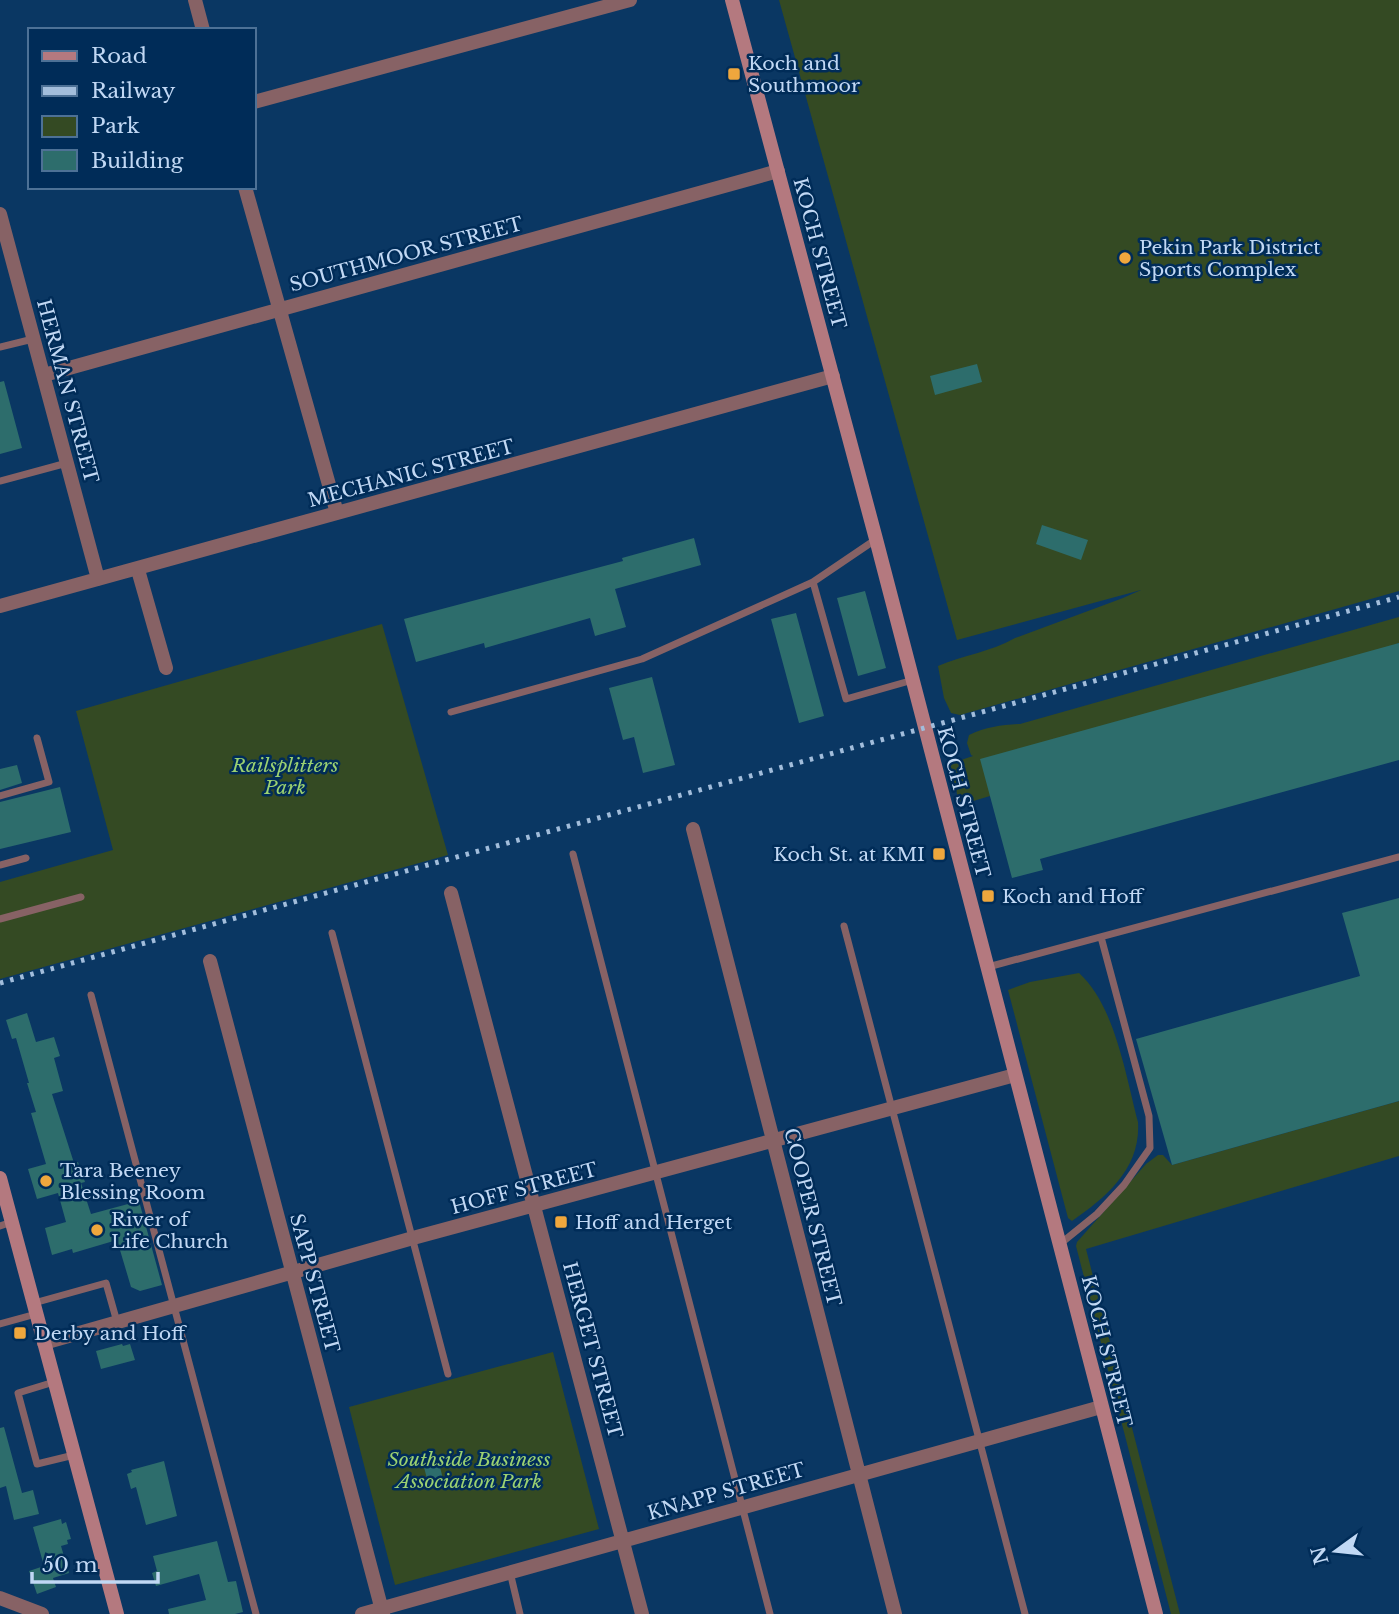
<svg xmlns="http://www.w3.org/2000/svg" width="1399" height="1614" viewBox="0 0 1399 1614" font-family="'Libre Baskerville',serif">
	<rect width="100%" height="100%" fill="#0a3763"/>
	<path fill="#344a23" d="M779,0H1399V591L960,715L951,713L944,698L938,666C963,655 991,652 1015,638L1123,598L1141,590L957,640Z
		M1399,617V643L990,796L960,805L949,764L973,756L971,755L967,743L969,735C986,727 1002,725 1020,724Z
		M382,624L448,855L0,979V882L113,850L76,711Z
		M1079,973C1115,1005 1126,1077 1138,1122C1141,1168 1107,1197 1072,1221L1068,1218L1008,990L1030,982Z
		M1399,1101V1156L1086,1249L1180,1614H1171L1076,1246L1077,1242L1146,1164L1158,1155H1163L1172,1165Z
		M553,1352L599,1529L395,1585L349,1407Z"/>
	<path fill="#2d6d6c" d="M977,364L982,382L935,395L930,376Z
		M4,381L22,448L0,454V382Z
		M1042,525L1088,540L1081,560L1036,544Z
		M694,538L701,565L615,589L626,627L595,636L590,618L485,648L484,643L416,662L404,619L623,561L622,558Z
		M865,591L886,668L858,676L837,598Z
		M796,613L824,716L799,723L771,619Z
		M1399,643V760L1040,859L1043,870L1012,878L980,759Z
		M652,677L675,765L643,773L634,737L623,740L609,688Z
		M17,765L22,783L0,790V769Z
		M60,787L71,832L0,849V802Z
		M1399,898V1101L1172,1165L1136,1039L1360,976L1342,913Z
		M27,1013L36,1042L54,1037L60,1056L54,1058L63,1091L52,1094L74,1163L78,1162L85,1182L81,1183L91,1214L139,1201L162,1285L140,1291L131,1287L117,1240L73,1253L72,1249L52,1255L45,1228L66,1222L58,1193L37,1199L28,1169L46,1164L31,1113L36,1112L27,1083H29L16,1038L12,1039L6,1020Z
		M122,1344L123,1346L130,1344L135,1360L101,1369L96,1351Z
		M4,1427L22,1493L33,1490L39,1514L14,1520L6,1486L0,1488V1428Z
		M164,1461L177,1516L146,1525L136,1487L131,1489L127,1474L132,1472L131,1470Z
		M439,1463L443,1479L428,1483L424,1467Z
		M61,1519L62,1524L66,1522L71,1539L67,1540L68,1544L61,1546L69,1573L53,1578L56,1587L37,1594L29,1571L44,1566L33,1527Z
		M217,1541L228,1582L236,1581L243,1612L235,1614H169L168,1609L206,1600L199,1574L156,1586L152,1573L157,1571L153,1556Z"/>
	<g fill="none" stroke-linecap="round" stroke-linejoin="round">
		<path stroke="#876265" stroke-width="7" d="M0,347L33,339
			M0,481L67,463
			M813,582L846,699L913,680
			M451,712L642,659L813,582L875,540
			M0,796L49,782L37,738
			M573,854L770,1614
			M0,865L26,858
			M0,919L81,897
			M844,926L1025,1614
			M332,933L448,1374
			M988,967L1399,857
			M91,995L256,1614
			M0,1226L12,1222
			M1060,1244L1097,1214L1124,1185L1150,1148L1149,1116L1101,937
			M34,1303L106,1283L117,1322
			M0,1324L36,1314
			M54,1382L18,1393L37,1464L74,1455
			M510,1572L520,1614"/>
		<path stroke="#876265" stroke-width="14" d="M195,0L203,30
			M254,102L630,0
			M245,187L337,513
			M0,214L98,579
			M44,375L778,171
			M138,570L166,668
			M0,606L833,376
			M693,829L895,1614
			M451,893L642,1614
			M210,961L383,1614
			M44,1343L413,1238L1015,1075
			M0,1598L42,1614
			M362,1614L1101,1407"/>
		<path stroke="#b4797f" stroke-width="14" d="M732,0L876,539L1156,1614
			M0,1178L117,1614"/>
		<path stroke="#a2bddb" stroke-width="5" stroke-dasharray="3.5 7" stroke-linecap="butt" d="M0,983L1399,597"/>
	</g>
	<g fill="#efa73d" stroke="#002c58" stroke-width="2.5">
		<rect x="727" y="67" width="14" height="14" rx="3.5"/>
		<circle cx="1125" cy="258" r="7"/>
		<rect x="932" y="847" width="14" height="14" rx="3.5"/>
		<rect x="981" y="889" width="14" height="14" rx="3.5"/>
		<circle cx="46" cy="1181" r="7"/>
		<rect x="554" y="1215" width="14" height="14" rx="3.5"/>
		<circle cx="97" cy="1230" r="7"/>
		<rect x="13" y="1326" width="14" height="14" rx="3.5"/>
	</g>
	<g text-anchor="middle" stroke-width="5" stroke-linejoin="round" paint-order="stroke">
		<g font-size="19" fill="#c1d8f4" stroke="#002c58" text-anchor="start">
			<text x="748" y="70">Koch and<tspan x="748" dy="22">Southmoor</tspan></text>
			<text x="1139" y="254">Pekin Park District<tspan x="1139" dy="22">Sports Complex</tspan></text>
			<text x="925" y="861" text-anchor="end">Koch St. at KMI</text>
			<text x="1002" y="903">Koch and Hoff</text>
			<text x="60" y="1177">Tara Beeney<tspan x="60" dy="22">Blessing Room</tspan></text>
			<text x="111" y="1226">River of<tspan x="111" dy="22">Life Church</tspan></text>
			<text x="575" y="1229">Hoff and Herget</text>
			<text x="34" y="1340">Derby and Hoff</text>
		</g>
		<g font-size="19" fill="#c1d8f4" stroke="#002c58">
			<text transform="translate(820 253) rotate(75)" y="7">KOCH STREET</text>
			<text transform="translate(406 254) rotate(-15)" y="7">SOUTHMOOR STREET</text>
			<text transform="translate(68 391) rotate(75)" y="7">HERMAN STREET</text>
			<text transform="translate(411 473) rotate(-15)" y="7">MECHANIC STREET</text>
			<text transform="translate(964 802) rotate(75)" y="7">KOCH STREET</text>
			<text transform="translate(524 1188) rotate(-15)" y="7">HOFF STREET</text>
			<text transform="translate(813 1217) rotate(76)" y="7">COOPER STREET</text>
			<text transform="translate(315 1283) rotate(75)" y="7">SAPP STREET</text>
			<text transform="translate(593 1350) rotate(75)" y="7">HERGET STREET</text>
			<text transform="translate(1107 1351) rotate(76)" y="7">KOCH STREET</text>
			<text transform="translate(726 1491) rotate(-16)" y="7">KNAPP STREET</text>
		</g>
		<g font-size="19" font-style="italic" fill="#9bd171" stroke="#002c58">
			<text x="285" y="772">Railsplitters<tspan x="285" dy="22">Park</tspan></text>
			<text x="469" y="1466">Southside Business<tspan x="469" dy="22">Association Park</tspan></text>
		</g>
	</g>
	<rect x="28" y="28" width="228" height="161" fill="#002c58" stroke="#4d7196" stroke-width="2"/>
	<rect x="42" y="51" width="35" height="10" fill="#b4797f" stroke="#4d7196" stroke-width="2"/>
	<text x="91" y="63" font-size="21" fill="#c1d8f4">Road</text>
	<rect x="42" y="86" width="35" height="10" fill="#a2bddb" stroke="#4d7196" stroke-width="2"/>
	<text x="91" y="98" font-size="21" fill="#c1d8f4">Railway</text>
	<rect x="42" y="116" width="35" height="21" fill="#344a23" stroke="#4d7196" stroke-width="2"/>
	<text x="91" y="133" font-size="21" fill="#c1d8f4">Park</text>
	<rect x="42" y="150" width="35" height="21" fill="#2d6d6c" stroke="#4d7196" stroke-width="2"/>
	<text x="91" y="168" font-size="21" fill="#c1d8f4">Building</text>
	<g transform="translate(1336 1551) rotate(255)" stroke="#002c58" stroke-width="5" paint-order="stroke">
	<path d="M0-5L12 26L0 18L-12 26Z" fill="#c1d8f4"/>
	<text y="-10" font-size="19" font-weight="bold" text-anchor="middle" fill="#c1d8f4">N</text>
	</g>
	<path d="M32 1572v10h126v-10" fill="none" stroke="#c1d8f4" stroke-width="3.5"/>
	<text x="42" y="1572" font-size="21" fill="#c1d8f4" stroke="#002c58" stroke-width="5" paint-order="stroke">50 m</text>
</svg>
